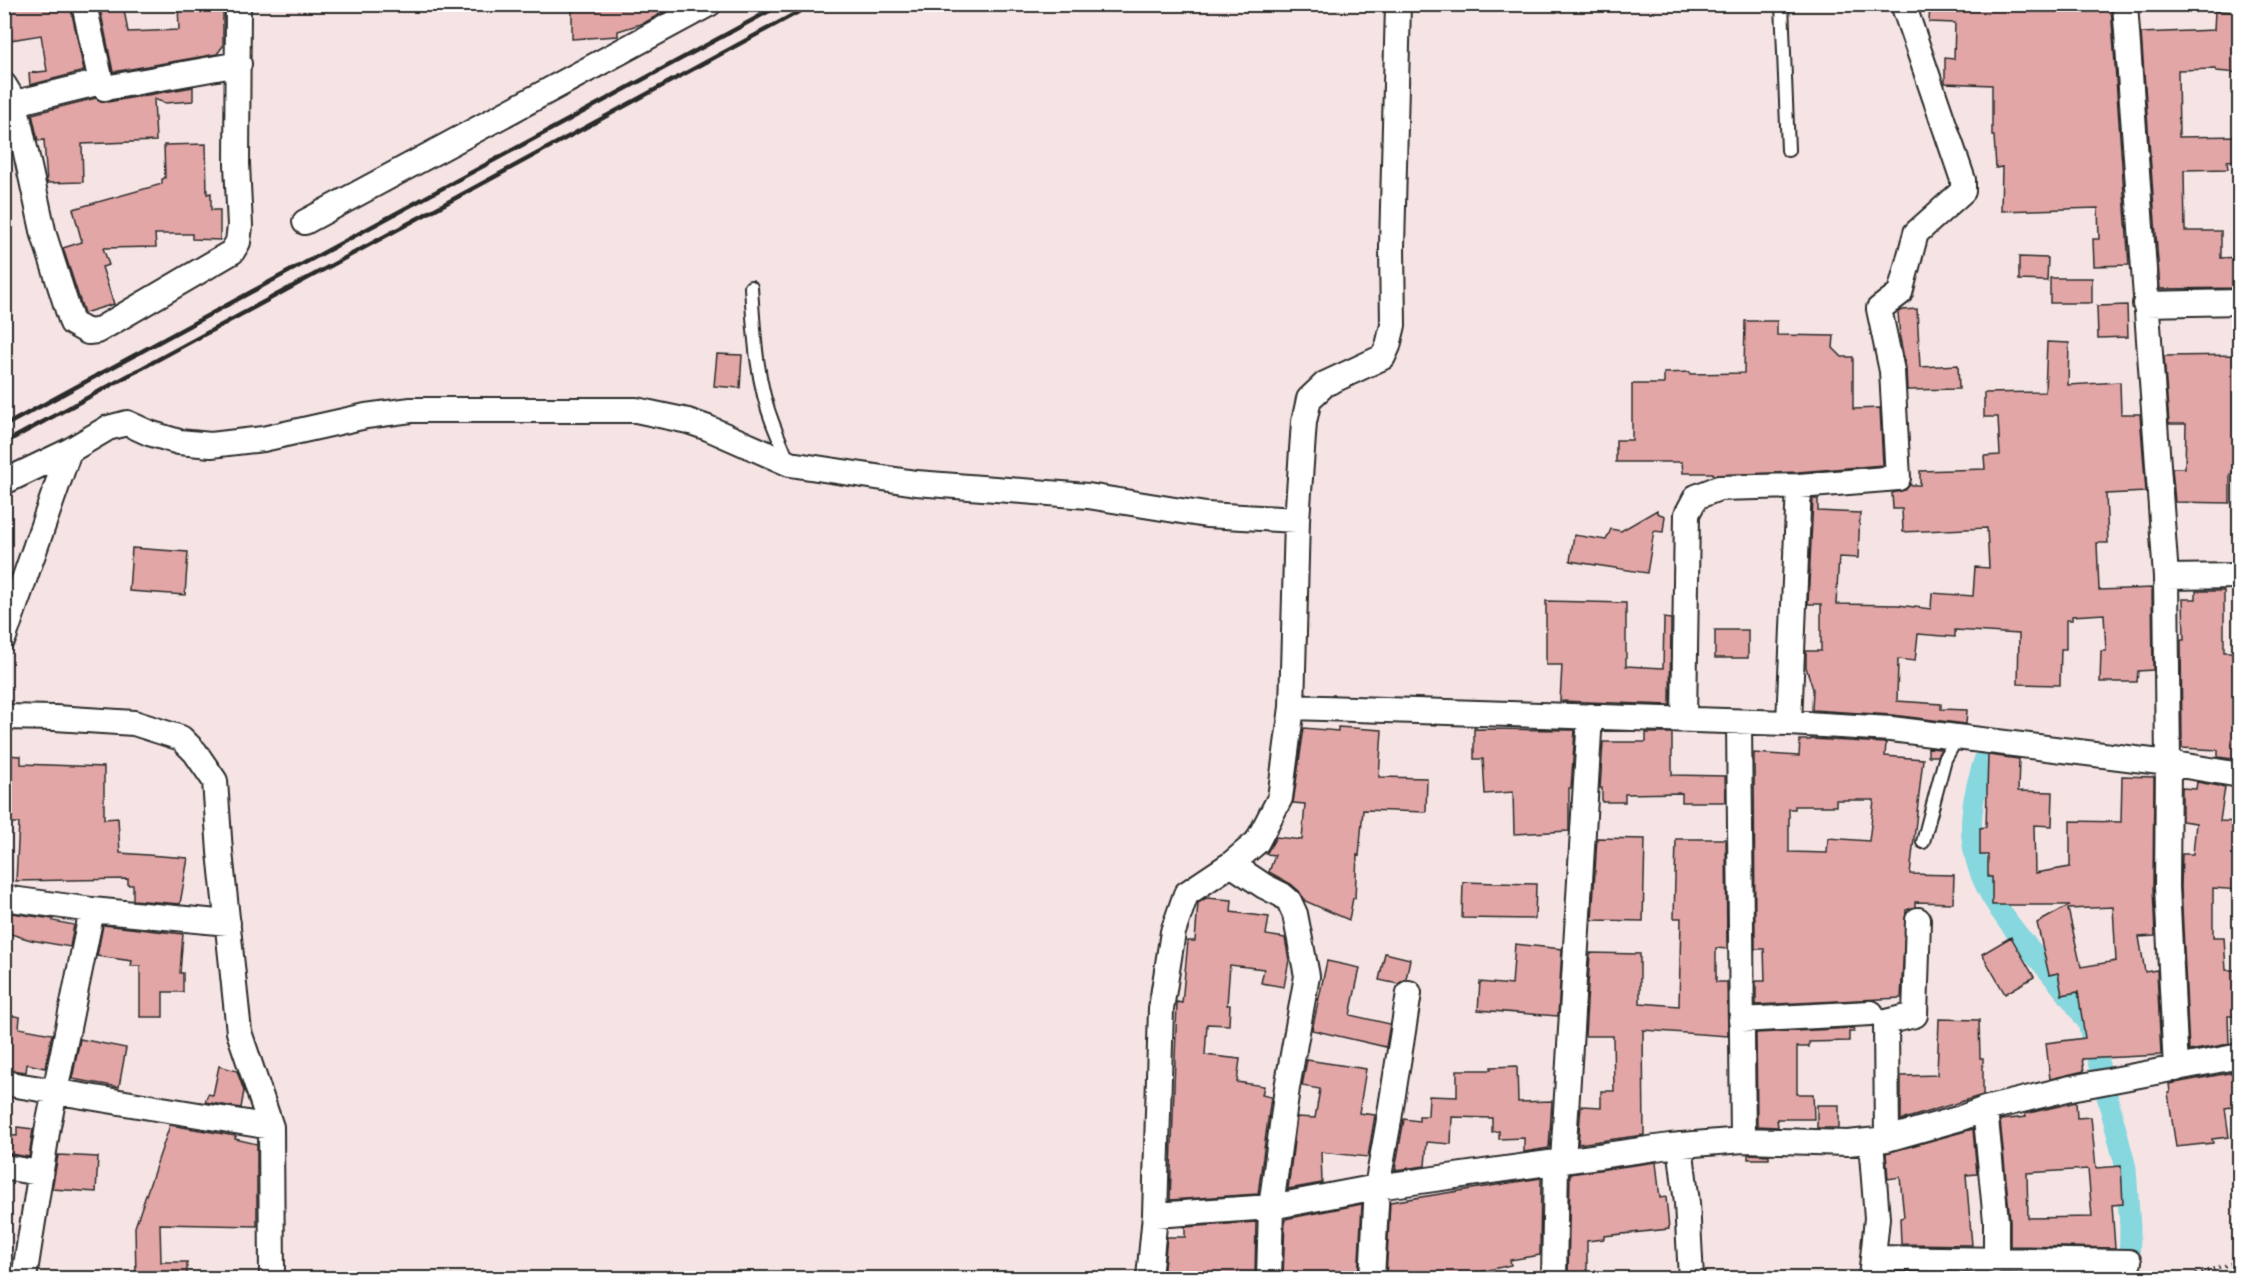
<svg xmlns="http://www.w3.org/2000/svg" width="2244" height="1283" viewBox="0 0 2244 1283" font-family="Mynerve,sans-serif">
	<rect width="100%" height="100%" fill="#f6e4e4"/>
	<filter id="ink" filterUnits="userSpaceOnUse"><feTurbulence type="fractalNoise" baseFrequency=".0167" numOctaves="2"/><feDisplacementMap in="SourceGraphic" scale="12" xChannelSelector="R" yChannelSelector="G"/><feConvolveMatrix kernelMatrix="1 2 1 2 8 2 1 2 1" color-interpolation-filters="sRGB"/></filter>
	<g filter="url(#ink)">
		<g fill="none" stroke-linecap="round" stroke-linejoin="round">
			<path stroke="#86d7de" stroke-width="21" d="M1991,739C1983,764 1974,789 1972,815C1964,902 2047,956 2088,1023L2126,1168L2130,1228L2129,1278"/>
		</g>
		<path fill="#e1a6a5" stroke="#2b2b2b" stroke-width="1.5" fill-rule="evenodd" d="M4,4H70L84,71L30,85L29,73L47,71L41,35L4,41Z
			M99,4H123L128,32L179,30L178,4H223V46L217,54L113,72Z
			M572,4H678L644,23L618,31V36L572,39Z
			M1930,4H1965L1964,7L2014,8V5H2059V10H2093V8L2111,7L2129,265L2094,266L2093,239H2099L2098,208L2001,211L2002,167L1996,168L1994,136H1992V85L1945,83V58L1954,59L1955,23L1929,22Z
			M2215,11L2238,12L2237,16H2240V73L2216,71V69L2178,70L2179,137L2240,136V160L2227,161L2228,169L2184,170L2185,231H2221V258L2240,257V288L2160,289L2141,33L2214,30Z
			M193,87V101L165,103L154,99L156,141L82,144L83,182L47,183L44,140L38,141L32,114L96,98L100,101L108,102Z
			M206,144L207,194L211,193V210H220V240L192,239V234H155L156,247L103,248L109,265L102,267L114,304L84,313L63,248L82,242L73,209L162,184V179L165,178L164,145Z
			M2019,257L2048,258L2047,281L2019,280Z
			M2050,278H2092V303H2050Z
			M2127,305L2128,337L2098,338L2097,306Z
			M1917,309L1920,367L1958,365L1959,389L1907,390L1906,368L1900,338L1898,312L1902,310Z
			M1745,321H1777V335L1834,336L1833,348L1842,357H1853V409L1880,408L1883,465L1798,472L1713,475V473H1683L1682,462H1616V440H1632V384H1664V373L1690,372V374L1744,373Z
			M2047,342L2069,343L2068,385L2120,382L2121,414H2140L2146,492L2106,494L2108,543H2097L2099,590L2152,588L2153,670L2138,671L2137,682H2100L2101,651H2106L2104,614L2072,616V620H2066V649H2061L2060,685L2018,684L2019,634L1955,630V637L1918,634L1915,661L1898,659L1897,701L1941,704V709L1967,710L1966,724L1892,715L1812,710L1813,689L1806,667V651H1821V604H1808L1813,499H1818V511L1860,513L1858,558L1839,557L1836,604L1898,605L1931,609L1932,593L1973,596L1975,567L1989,568L1987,528L1903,532L1902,509H1893L1892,493L1905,490L1910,485H1920V471L1985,469L1984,456L2000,455L1998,417H1984V393L2045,392Z
			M717,354L742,355L740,388L714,386Z
			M2240,355V474H2230V503L2175,502L2172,468H2185L2186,424H2169L2164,356Z
			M1657,510V513L1665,516L1663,532L1654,531L1647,573L1570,561L1574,535L1606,540L1611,529L1621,531Z
			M132,548L188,552L185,595L129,591Z
			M2196,591H2224V652H2240V760L2218,757V750L2182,748L2181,640H2184L2183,599H2196Z
			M1546,601L1626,603V666L1663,668L1664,618L1671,619L1670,705L1560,701L1562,665H1546Z
			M1715,630H1748V658H1715Z
			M1338,727L1382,730L1379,777L1427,778L1426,812L1363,810L1359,856L1357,855L1355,898H1353L1349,920L1305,901L1299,891L1291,884L1269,872L1275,855L1266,854L1276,837L1302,840L1305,804L1293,803L1304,728L1338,731Z
			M1474,729L1575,730L1571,788H1569V831L1514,834L1513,792L1485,794L1483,759H1474Z
			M1646,733H1672V775L1725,776L1726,802H1682V793L1625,794V802H1602V788H1600L1603,742H1646Z
			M1811,739L1886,743L1885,756L1923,759L1910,874L1954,875L1953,903L1915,902V907L1906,910L1901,998L1756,1005V981H1765L1764,949H1755L1754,753L1799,756L1800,740H1810ZM1836,800H1874L1869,841L1828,838L1827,853L1789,852V809H1795V806H1836Z
			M1928,748L1941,749L1937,756H1928Z
			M4,755L21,756V764L104,767V819L118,818L120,853L188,858L180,904L133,900V885H128V879L16,881L19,823H10V811H4Z
			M1988,755L2019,759L2018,791L2053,792L2052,826L2034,825L2035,873L2070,867V821L2121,822L2122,776L2154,777L2153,887L2155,936L2139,937L2145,972L2157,970L2161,1055L2082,1059L2084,1071L2050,1079L2046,1043L2085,1038L2078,992L2062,995L2058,973L2049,975L2037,923L2070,905H1992V877H1988V855H1980V828L1986,827ZM2113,907L2116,961L2081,967L2068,909Z
			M2197,782L2225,787L2220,821L2240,822V890L2213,888V937H2224L2226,970H2240V1016H2228L2229,1044L2189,1051L2181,887L2182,854H2193L2196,823L2182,821V788L2196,789Z
			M1597,838L1645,839L1643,921L1592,920Z
			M1676,839H1726L1727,949L1716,948V982H1727L1728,1036L1643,1030L1644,1135L1578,1144L1581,1106L1601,1107V1091H1614L1613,1036H1585L1590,953L1640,954V1003L1679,1006L1681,918H1674Z
			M1463,882L1536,884L1535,919L1462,918Z
			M1206,898L1232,900L1231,912L1269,917L1266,935L1285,938L1289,960L1284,987L1261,983L1264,969L1230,965L1227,1005H1230L1229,1025L1207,1024L1205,1055L1240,1059L1237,1082L1264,1086L1262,1095L1271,1097L1258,1194L1170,1200L1177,1002L1182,1003L1188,941H1195L1198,903Z
			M4,912L53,919V921L74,925L70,947L31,940L4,932Z
			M103,925L183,934L180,973H183V992H163V1017H140V966H131L132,961L97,956Z
			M2011,937L2034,977L2005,994L1982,954Z
			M1515,944L1562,949L1558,1016L1478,1010L1480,982L1512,985Z
			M1385,953L1410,959L1406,979L1398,984L1379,980Z
			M1327,961L1360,968L1350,1015L1390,1024L1386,1047L1312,1030Z
			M4,1014L20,1017L19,1028L52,1034L45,1068L27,1064L26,1072L4,1069Z
			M1939,1019L1979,1020L1980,1058H1983V1095L1901,1120V1076L1937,1075Z
			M1854,1028V1032H1849V1041L1809,1042V1047H1797V1094H1813L1814,1119H1777L1778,1127L1757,1126L1756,1033Z
			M80,1039L126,1048L119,1087L72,1079Z
			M1307,1060L1366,1069L1359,1113L1375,1115L1368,1157L1321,1152L1322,1183L1288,1189L1297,1117L1315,1118L1320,1089L1302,1086Z
			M219,1066L237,1071L244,1091L241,1108L205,1102L208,1094L213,1095Z
			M1517,1066L1518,1102L1552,1101L1549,1148L1524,1152V1138L1499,1139V1131L1492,1132V1118L1452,1117L1451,1144L1427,1142L1425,1166L1395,1170L1404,1119L1419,1121V1116H1428L1429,1096L1457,1097V1070H1491V1067Z
			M2240,1071V1106L2225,1108L2229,1137L2212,1139L2213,1143L2176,1147L2168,1093L2170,1092L2169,1084Z
			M2076,1102L2077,1118L2091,1117L2096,1168L2121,1166L2123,1204L2112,1205L2115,1248L2010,1246V1220L2000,1120L2026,1117L2025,1114ZM2088,1169L2092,1217L2028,1218L2027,1173Z
			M1817,1105H1839V1128H1817Z
			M170,1125L236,1136L235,1139L257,1144V1226L160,1224L161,1262H187V1278H136L135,1227Z
			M17,1127L33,1129L29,1157L4,1153V1135L17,1136Z
			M1973,1129L1977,1174L1966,1175L1972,1245L1901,1244L1900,1218L1904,1217L1900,1177L1888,1179L1886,1153Z
			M1748,1154L1769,1155V1159H1748Z
			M58,1155L98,1157L96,1192L52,1189Z
			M1656,1162L1660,1198L1666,1197L1669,1229L1604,1236V1239L1587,1241V1278H1568L1570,1174Z
			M1541,1178L1540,1255L1510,1260L1511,1265L1475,1273V1278H1386L1390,1202Z
			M1362,1204L1358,1278H1341V1276H1305V1278H1283L1285,1219Z
			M1256,1222L1255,1276H1239V1278H1163L1167,1237H1185V1227Z
			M1894,1273H1920V1278H1894Z"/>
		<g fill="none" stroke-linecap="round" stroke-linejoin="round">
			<g stroke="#2b2b2b" stroke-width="16">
				<path id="service" d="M1782,4L1788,150
					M751,287C754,332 756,381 773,424C778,437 784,450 789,463
					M1923,842L1945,759L1958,736"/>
			</g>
			<g stroke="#2b2b2b" stroke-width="28">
				<path id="minor" d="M84,4L101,82L105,88L239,64
					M2125,4L2166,577L2168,763L2167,887L2176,1069
					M4,85L15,103L44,235L72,323L88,332L97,331L232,252L238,242L240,226L237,164L238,4
					M15,103L101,82
					M305,222L709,4
					M2145,304L2240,302
					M4,482L69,451L108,428L127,423L149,433L179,442L211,445L263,439L366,416L411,410H636L688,421L708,428L790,464L916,483L1088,496L1206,515L1297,520
					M2166,577L2240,576
					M4,637L69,451
					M1292,707L1789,723L1891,729L2168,763L2240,775
					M4,717L55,718L134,723L181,738L195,752L215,781L220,852L239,1032L271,1127L272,1278
					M1684,719L1687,514L1696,497L1719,488L1799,486L1898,478L1892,371L1879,309L1900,293L1916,233L1963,191V180L1903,4
					M1739,722L1743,1140
					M1789,723L1799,486
					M1231,864L1264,886L1282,895L1289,901L1295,914L1307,976L1287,1088L1271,1207L1269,1278
					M4,898L92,910
					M1741,1020L1871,1013
					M4,1083L271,1127
					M1985,1109L1996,1221V1261
					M1887,1139L1886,1022L1915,1015L1918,920
					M1871,1141L1877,1218L1871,1278
					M1680,1145L1687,1203L1691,1278
					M1563,1161L1590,716
					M4,1167L39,1173
					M1155,1215L1271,1207L1377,1187L1670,1146L1743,1140L1848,1143L1887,1139L1961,1118L1985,1109L2071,1088L2240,1056
					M1873,1258L2129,1262
					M24,1278L48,1126L92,910L228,923
					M1149,1278L1155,1215L1161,1009L1173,932L1186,894L1231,864L1257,842L1280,798L1292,707L1297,520L1304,422L1309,399L1325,384L1383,357L1388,346L1393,325L1392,247L1398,4
					M1372,1278L1377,1187L1388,1126L1409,993
					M1554,1278L1556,1162"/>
			</g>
			<path stroke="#2b2b2b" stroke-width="4" stroke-dasharray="1.5 4.5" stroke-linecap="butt" d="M2184,1278L2240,1261"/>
			<use href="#service" stroke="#fff" stroke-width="12"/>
			<use href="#minor" stroke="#fff" stroke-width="24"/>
			<path stroke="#2b2b2b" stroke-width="4.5" d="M4,426L782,4
				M4,443L813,4"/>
		</g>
	</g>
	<rect width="2244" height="1283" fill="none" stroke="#fff" stroke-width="24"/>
	<rect x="12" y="12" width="2220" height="1259" fill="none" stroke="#2b2b2b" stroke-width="2" filter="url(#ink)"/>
</svg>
